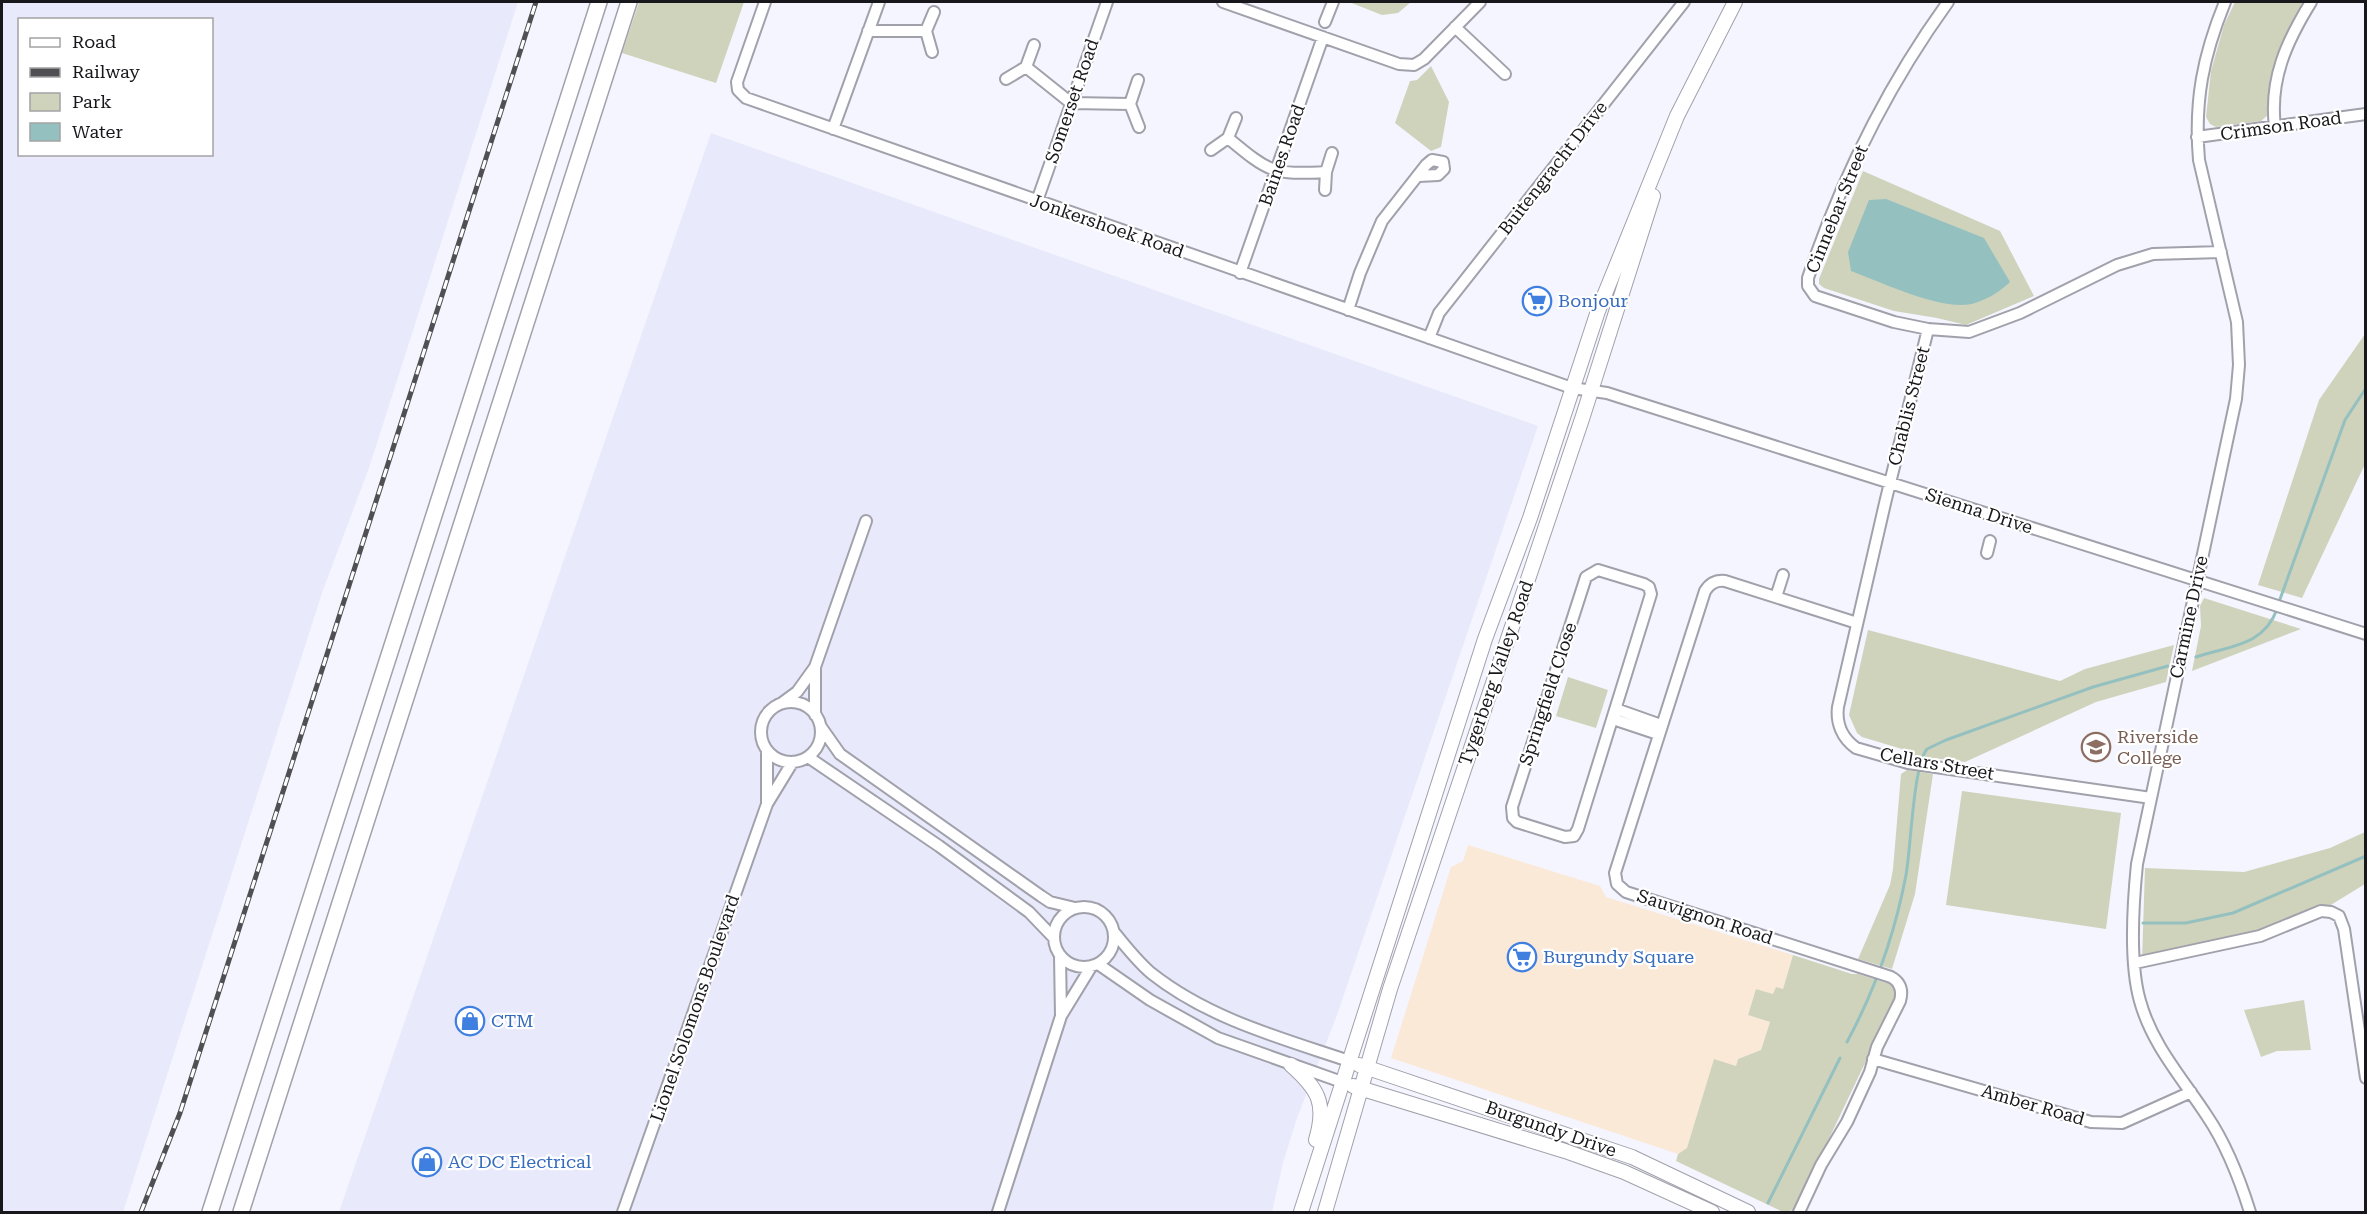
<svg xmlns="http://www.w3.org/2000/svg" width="2367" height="1214" viewBox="0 0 2367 1214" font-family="'Roboto Serif',serif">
	<rect width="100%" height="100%" fill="#f4f5fe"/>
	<path fill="#fbe9d8" d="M1468,845L1600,886L1606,897L1793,955L1783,989L1773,994L1756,989L1748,1015L1770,1022L1761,1050L1738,1059L1736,1066L1714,1060L1687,1149L1678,1154L1391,1058L1451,867L1463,861Z"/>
	<path fill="#e8eafc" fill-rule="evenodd" d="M2,2H518L369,468L323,590L123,1212H2ZM20,20H212V154H20Z
		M711,133L1538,426L1337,1015L1296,1121L1283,1163L1272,1212H339Z"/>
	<path fill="#cfd3bb" d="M639,2H744L716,83L622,53Z
		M1349,2H1411L1398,13L1382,15Z
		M2235,2H2307C2283,38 2269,70 2269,114L2261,121L2216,127L2210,124L2206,117L2211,71L2224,25Z
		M1431,66L1449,102L1441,147L1431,151L1395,123L1410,81L1417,80Z
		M1863,171L2000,231L2034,296L1966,325L1937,318L1894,311L1824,288L1819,284V279Z
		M2365,334V464L2302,598L2258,585L2319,400Z
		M2204,598L2301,629L2192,671L2201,626L2200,606Z
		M1868,630L2060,681L2085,669L2174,645L2166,682L2096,702L1965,762L1909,755L1902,749L1862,737L1857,733L1849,715Z
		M1568,677L1608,690L1596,728L1556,716Z
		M1907,770L1933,774L1915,894L1892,969L1858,959L1890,885L1893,869L1901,774Z
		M1962,791L2121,813L2106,929L1946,905Z
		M2365,832V884L2321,911L2293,923L2142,961L2145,868L2244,872L2330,848Z
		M1793,955L1852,974H1858L1886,983L1890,982L1896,989V998L1795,1210L1783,1212L1676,1161L1678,1154L1687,1148L1714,1059L1736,1066L1738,1059L1761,1050L1770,1022L1748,1015L1756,989L1773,994L1776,987L1783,989Z
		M2304,1000L2311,1050L2277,1051L2261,1057L2244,1010Z"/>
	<path fill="#95c0c0" d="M1886,199L1984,238L2010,282C2001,291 1988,299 1975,303C1945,313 1881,282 1851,271L1848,252L1869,200Z"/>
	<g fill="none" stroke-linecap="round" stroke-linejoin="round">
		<path stroke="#95c0c0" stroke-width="3" d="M2279,602L2345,420L2366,388
			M2196,657C2229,646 2264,646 2277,609
			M2143,923H2186L2233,913L2366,856
			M1847,1042C1875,990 1895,933 1906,875C1911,848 1913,766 1927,749L1946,740L2093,687L2168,666
			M1768,1203L1840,1058"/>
		<g stroke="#a0a1ab" stroke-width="14">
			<path id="minor" d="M765,2L737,82L738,90L746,98L1572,388L1607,393L2366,634
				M1223,2L1399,64L1414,65L1424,59L1480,2
				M1948,2C1888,85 1841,180 1808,278V286L1815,296L1894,322L1928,329L1969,332L2020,313L2117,265L2153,254L2221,252
				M2225,2C2203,56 2194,101 2199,160L2237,322L2239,365L2236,399L2137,864C2133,904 2129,963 2140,1001C2152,1045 2183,1079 2207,1116C2226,1144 2240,1180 2250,1212
				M1325,22L1333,2
				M1455,27L1505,74
				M868,31H926L934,12
				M926,31L932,52
				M1026,67L1071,103L1130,104
				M1006,79L1026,67L1034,45
				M1138,80L1130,104L1139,127
				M1236,118L1228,138C1269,172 1272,175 1326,172
				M2275,127C2269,79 2287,41 2311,2
				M833,129L879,2
				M2197,137L2366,114
				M1211,150L1228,138
				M1325,190L1326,172L1332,153
				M1037,201L1107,2
				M1240,273L1323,37
				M1348,310L1360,273L1382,221L1426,165L1432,160L1443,162L1444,169L1438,175L1419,176
				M1928,329L1886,499L1838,707C1836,723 1842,738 1856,748L1908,763L2151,798
				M1429,338L1439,313L1684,2
				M1987,553L1990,541
				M1598,570L1644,584L1649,587L1651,594L1578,829L1574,836L1565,837L1517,822L1513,818L1512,807L1586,577Z
				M1776,597L1783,575
				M815,667V715
				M761 732a30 30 0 1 1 60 0a30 30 0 1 1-60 0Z
				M782,703L797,692L815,667L866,521
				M1616,709L1661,725
				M1613,719L1658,734
				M821,727L840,754L1041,896L1050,902L1075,908
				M767,751V804
				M808,757L939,846L1029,912L1054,938
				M1054 937a30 30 0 1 1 60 0a30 30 0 1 1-60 0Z
				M1114,932C1126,947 1137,961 1151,973C1209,1019 1281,1038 1349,1061
				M1060,956L1061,1016
				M2135,963L2260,936L2321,911L2331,912L2339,916L2344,929L2366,1078
				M1098,964L1150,1000L1218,1038L1342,1082
				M1873,1059L2091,1122L2122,1123L2191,1092
				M623,1212L767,804L792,763
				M998,1212L1061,1016L1091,967
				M1799,1212L1821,1165L1847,1122L1870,1072L1877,1047L1900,1001C1903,990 1900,982 1891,977L1626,892L1617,884L1615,873L1705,591C1710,583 1716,580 1725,581L1857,623"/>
		</g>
		<g stroke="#a0a1ab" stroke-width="16">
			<path id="major" d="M1291,1065C1318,1089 1327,1103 1316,1140
				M1359,1065L1632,1157L1748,1212
				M1353,1086L1565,1151L1624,1172L1712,1212
				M1301,1212L1485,639L1530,518L1598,311L1677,116L1735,2
				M1325,1212L1390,989L1582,419L1653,196"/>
		</g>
		<g stroke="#a0a1ab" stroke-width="18">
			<path id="highway" d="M210,1212L599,2
				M241,1212L629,2"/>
		</g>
		<use href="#minor" stroke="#fff" stroke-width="10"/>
		<use href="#major" stroke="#fff" stroke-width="14"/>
		<use href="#highway" stroke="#fff" stroke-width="15"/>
		<g stroke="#4f4f54" stroke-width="5">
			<path id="rail" d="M141,1212L180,1113L536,2"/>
		</g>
		<use href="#rail" stroke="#fff" stroke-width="3" stroke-dasharray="9" stroke-linecap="butt"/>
	</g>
	<defs>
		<g id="supermarket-ring" transform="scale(1.5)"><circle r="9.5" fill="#fff" stroke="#3f7fe0" stroke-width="1.5"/><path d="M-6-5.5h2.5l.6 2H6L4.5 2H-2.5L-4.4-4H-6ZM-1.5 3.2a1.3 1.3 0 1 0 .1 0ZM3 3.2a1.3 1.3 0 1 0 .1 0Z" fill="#3f7fe0"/></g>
		<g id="school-ring" transform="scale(1.5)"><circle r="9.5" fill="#fff" stroke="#8d6e63" stroke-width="1.5"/><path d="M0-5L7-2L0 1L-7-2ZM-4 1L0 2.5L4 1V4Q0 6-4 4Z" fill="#8d6e63"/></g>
		<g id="shop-ring" transform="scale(1.5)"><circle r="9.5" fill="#fff" stroke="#3f7fe0" stroke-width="1.5"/><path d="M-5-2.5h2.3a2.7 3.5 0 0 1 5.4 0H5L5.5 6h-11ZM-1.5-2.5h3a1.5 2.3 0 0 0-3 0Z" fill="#3f7fe0"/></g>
	</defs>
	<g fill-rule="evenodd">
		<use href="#supermarket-ring" x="1537" y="301"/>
		<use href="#school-ring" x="2096" y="747"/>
		<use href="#supermarket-ring" x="1522" y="957"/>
		<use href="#shop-ring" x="470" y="1021"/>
		<use href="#shop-ring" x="427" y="1162"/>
	</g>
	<g text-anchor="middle" stroke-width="4.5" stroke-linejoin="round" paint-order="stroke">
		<g font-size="18" fill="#18181c" stroke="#fff">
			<text transform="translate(1072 101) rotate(-71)" y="6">Somerset Road</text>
			<text transform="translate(2281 126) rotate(-8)" y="6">Crimson Road</text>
			<text transform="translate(1282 155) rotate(-71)" y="6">Baines Road</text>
			<text transform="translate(1553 168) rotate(-52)" y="6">Buitengracht Drive</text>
			<text transform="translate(1837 209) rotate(-68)" y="6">Cinnebar Street</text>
			<text transform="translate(1107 226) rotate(19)" y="6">Jonkershoek Road</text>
			<text transform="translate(1909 406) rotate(-76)" y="6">Chablis Street</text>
			<text transform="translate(1979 511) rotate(18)" y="6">Sienna Drive</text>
			<text transform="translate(2189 617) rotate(-78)" y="6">Carmine Drive</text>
			<text transform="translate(1496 673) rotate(-71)" y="6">Tygerberg Valley Road</text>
			<text transform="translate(1548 694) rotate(-72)" y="6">Springfield Close</text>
			<text transform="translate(1937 764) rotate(10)" y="6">Cellars Street</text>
			<text transform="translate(1705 917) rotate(18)" y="6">Sauvignon Road</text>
			<text transform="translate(695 1008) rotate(-71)" y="6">Lionel Solomons Boulevard</text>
			<text transform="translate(2033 1105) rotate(16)" y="6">Amber Road</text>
			<text transform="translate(1551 1129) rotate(19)" y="6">Burgundy Drive</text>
		</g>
		<g font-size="18" fill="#366cbe" stroke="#fff" text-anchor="start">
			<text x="1558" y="307">Bonjour</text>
			<text x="1543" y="963">Burgundy Square</text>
			<text x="491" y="1027">CTM</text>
			<text x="448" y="1168">AC DC Electrical</text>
		</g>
		<g font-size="18" fill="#785e54" stroke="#fff" text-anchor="start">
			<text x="2117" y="743">Riverside<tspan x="2117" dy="21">College</tspan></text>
		</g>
	</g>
	<rect width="2367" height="1214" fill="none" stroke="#18181c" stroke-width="6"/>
	<rect x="18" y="18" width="195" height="138" fill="#ffffff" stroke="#a3a3a4" stroke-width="1.5"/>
	<rect x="30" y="38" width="30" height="9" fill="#ffffff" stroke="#a3a3a4" stroke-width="1.5"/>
	<text x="72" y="48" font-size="18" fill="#18181c">Road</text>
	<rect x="30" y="68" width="30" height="9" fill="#4f4f54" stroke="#a3a3a4" stroke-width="1.5"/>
	<text x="72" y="78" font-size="18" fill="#18181c">Railway</text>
	<rect x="30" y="93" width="30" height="18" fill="#cfd3bb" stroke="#a3a3a4" stroke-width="1.5"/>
	<text x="72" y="108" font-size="18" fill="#18181c">Park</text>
	<rect x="30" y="123" width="30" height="18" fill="#95c0c0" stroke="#a3a3a4" stroke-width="1.5"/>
	<text x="72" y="138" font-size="18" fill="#18181c">Water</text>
</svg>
